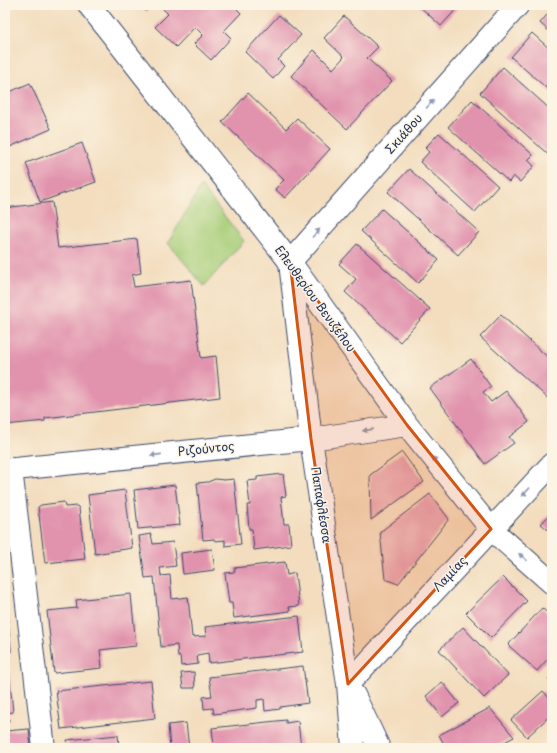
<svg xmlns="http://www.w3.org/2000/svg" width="557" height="753" viewBox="0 0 557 753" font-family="'Playpen Sans',sans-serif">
	<rect width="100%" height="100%" fill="#fcf5e5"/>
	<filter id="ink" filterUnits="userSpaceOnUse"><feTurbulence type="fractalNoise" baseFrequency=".025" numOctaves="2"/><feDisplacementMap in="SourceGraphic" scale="8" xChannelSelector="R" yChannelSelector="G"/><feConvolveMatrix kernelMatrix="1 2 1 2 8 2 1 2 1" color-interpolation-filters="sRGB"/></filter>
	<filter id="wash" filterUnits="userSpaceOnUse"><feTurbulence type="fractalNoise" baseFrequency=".012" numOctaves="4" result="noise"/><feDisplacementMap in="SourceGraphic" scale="16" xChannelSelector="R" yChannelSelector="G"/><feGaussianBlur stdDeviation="0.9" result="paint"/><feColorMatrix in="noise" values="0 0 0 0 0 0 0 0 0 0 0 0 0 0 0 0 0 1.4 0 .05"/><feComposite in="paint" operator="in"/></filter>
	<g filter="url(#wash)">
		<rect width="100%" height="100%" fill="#f3ddbe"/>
		<path fill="#a6cd77" stroke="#607e6a" d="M201,186L244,241L204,286L168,243Z"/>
		<g id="blocks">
			<path fill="#e193ad" d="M140,5H151L146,11Z
				M159,5H233L241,13L224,31L231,38L211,60L194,44L203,35L195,27L176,47L155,27L168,14Z
				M418,5H460L441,26Z
				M552,9V34L540,23Z
				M279,15L301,35L278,60L284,66L273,79L245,52Z
				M344,16L378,47L367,58L392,81L347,129L291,76L314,50L333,69L344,57L324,38Z
				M532,33L552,51V93L511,57Z
				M503,67L552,111V158L480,93Z
				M30,83L51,129L5,149V94Z
				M248,93L286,129L297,118L330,149L285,198L275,189L284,180L222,122Z
				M472,100L533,155L528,160L534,166L520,182L513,176L509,182L448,127Z
				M439,133L498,186L475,212L420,162L429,152L425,148Z
				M82,143L96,182L40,202L26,163Z
				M409,169L479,232L458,255L388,192Z
				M52,202L58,248L137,239L141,273L132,275L134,287L191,280L201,358L216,356L220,397L45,418V421L5,425V283H7L5,266V208Z
				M382,209L439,260L418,283L361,231Z
				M357,244L430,309L400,342L345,292L356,279L339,264Z
				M501,315L552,361V402L480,337Z
				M471,359L491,387L483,392L491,402L506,391L529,422L509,437L514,443L485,464L430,388Z
				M402,452L424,482L371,520L370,475Z
				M283,474L286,496L281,497L284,524H289L291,545L254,550L252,529H249L247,505H250L247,481L257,480V477Z
				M215,479L224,480L234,479L241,544L225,546V540L215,541L214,539L203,540L197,483L208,482Z
				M175,485L180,525L138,529L134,490Z
				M125,490L132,548L95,554L88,495Z
				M430,494L449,519L398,584L385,579L380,532Z
				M64,502L65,507L77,506L79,508L85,559L45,563L38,507L41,505Z
				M552,512V533L541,524Z
				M151,534L153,544L173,542L176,566L160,568L161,576L170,575L172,599L188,597L192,637L206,636L205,627L299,616L303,652L209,663L208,653L197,655L198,664L181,666L180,656L178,657L177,645L161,647L154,577L145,578L139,536Z
				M212,549L215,570L183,574L181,553Z
				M285,562L287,575L295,573L299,606L289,607L290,611L234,618L232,603H229L225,573L235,572L234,568Z
				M503,577L527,601L491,638L466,613Z
				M131,594L136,646L100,650L102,668L54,673L47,611L77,608L76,600Z
				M542,608L552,617V654L537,671L508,645Z
				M5,609H7L11,652H5Z
				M463,627L508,675L484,698L439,650Z
				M303,666L308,703L280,707V709L265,711L264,699L257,700V708L214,714L213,708L204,709L203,697L212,696L209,677Z
				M5,672H9L13,712L8,713L9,721H5Z
				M194,672L195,688H183L181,673Z
				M552,675V684L548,679Z
				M151,681L155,718L61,729L56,691Z
				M442,682L459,703L442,717L426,696Z
				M543,691L552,701V714L527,737L511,720Z
				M490,708L514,737L493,748H446L439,735Z
				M286,720V723L298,721L301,748H227L226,746L214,747L212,728Z
				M186,723L189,748H170L168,725Z
				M29,729L31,748H5V731Z
				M118,735L119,748H69L67,740Z"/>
		</g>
	</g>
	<g filter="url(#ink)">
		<use href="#blocks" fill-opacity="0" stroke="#3b496c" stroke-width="1"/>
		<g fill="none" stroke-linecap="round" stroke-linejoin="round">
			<g stroke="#3b496c" stroke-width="24">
				<path id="minor" d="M89,5L290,262L407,425L491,529L552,583
					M290,262L518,5
					M290,263L311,439L348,684L353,748
					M11,469L44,748
					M5,470L311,439L407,425
					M348,684L552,464
					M354,695L379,748"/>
			</g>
			<use href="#minor" stroke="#fff" stroke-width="22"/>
		</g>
		<defs><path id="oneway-solid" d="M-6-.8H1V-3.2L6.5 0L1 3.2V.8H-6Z"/></defs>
		<g fill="#8d97ae">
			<use href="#oneway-solid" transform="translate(430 104) rotate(-48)"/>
			<use href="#oneway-solid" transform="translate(316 233) rotate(-48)"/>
			<use href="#oneway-solid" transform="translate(368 430) rotate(172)"/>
			<use href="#oneway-solid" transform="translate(156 455) rotate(174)"/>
			<use href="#oneway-solid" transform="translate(436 461) rotate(-129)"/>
			<use href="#oneway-solid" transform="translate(526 492) rotate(133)"/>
			<use href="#oneway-solid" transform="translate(523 557) rotate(-139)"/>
		</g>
	</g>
	<path fill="#d45514" fill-opacity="0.2" stroke="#d45514" stroke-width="3" stroke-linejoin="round" d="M290,262L407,425L491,529L348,684L311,439Z"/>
	<g text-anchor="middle" stroke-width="3" stroke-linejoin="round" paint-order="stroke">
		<g font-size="12" fill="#1b2f5e" stroke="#fcf5e5">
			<text transform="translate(404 134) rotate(-48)" y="4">Σκιάθου</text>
			<text transform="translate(315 299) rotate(54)" y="4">Ελευθερίου Βενιζέλου</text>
			<text transform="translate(206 449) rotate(-6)" y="4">Ριζούντος</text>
			<text transform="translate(321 505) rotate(81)" y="4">Παπαφλέσσα</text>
			<text transform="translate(450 574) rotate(-47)" y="4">Λαμίας</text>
		</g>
	</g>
	<rect width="557" height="753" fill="none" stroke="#fcf5e5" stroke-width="20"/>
</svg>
